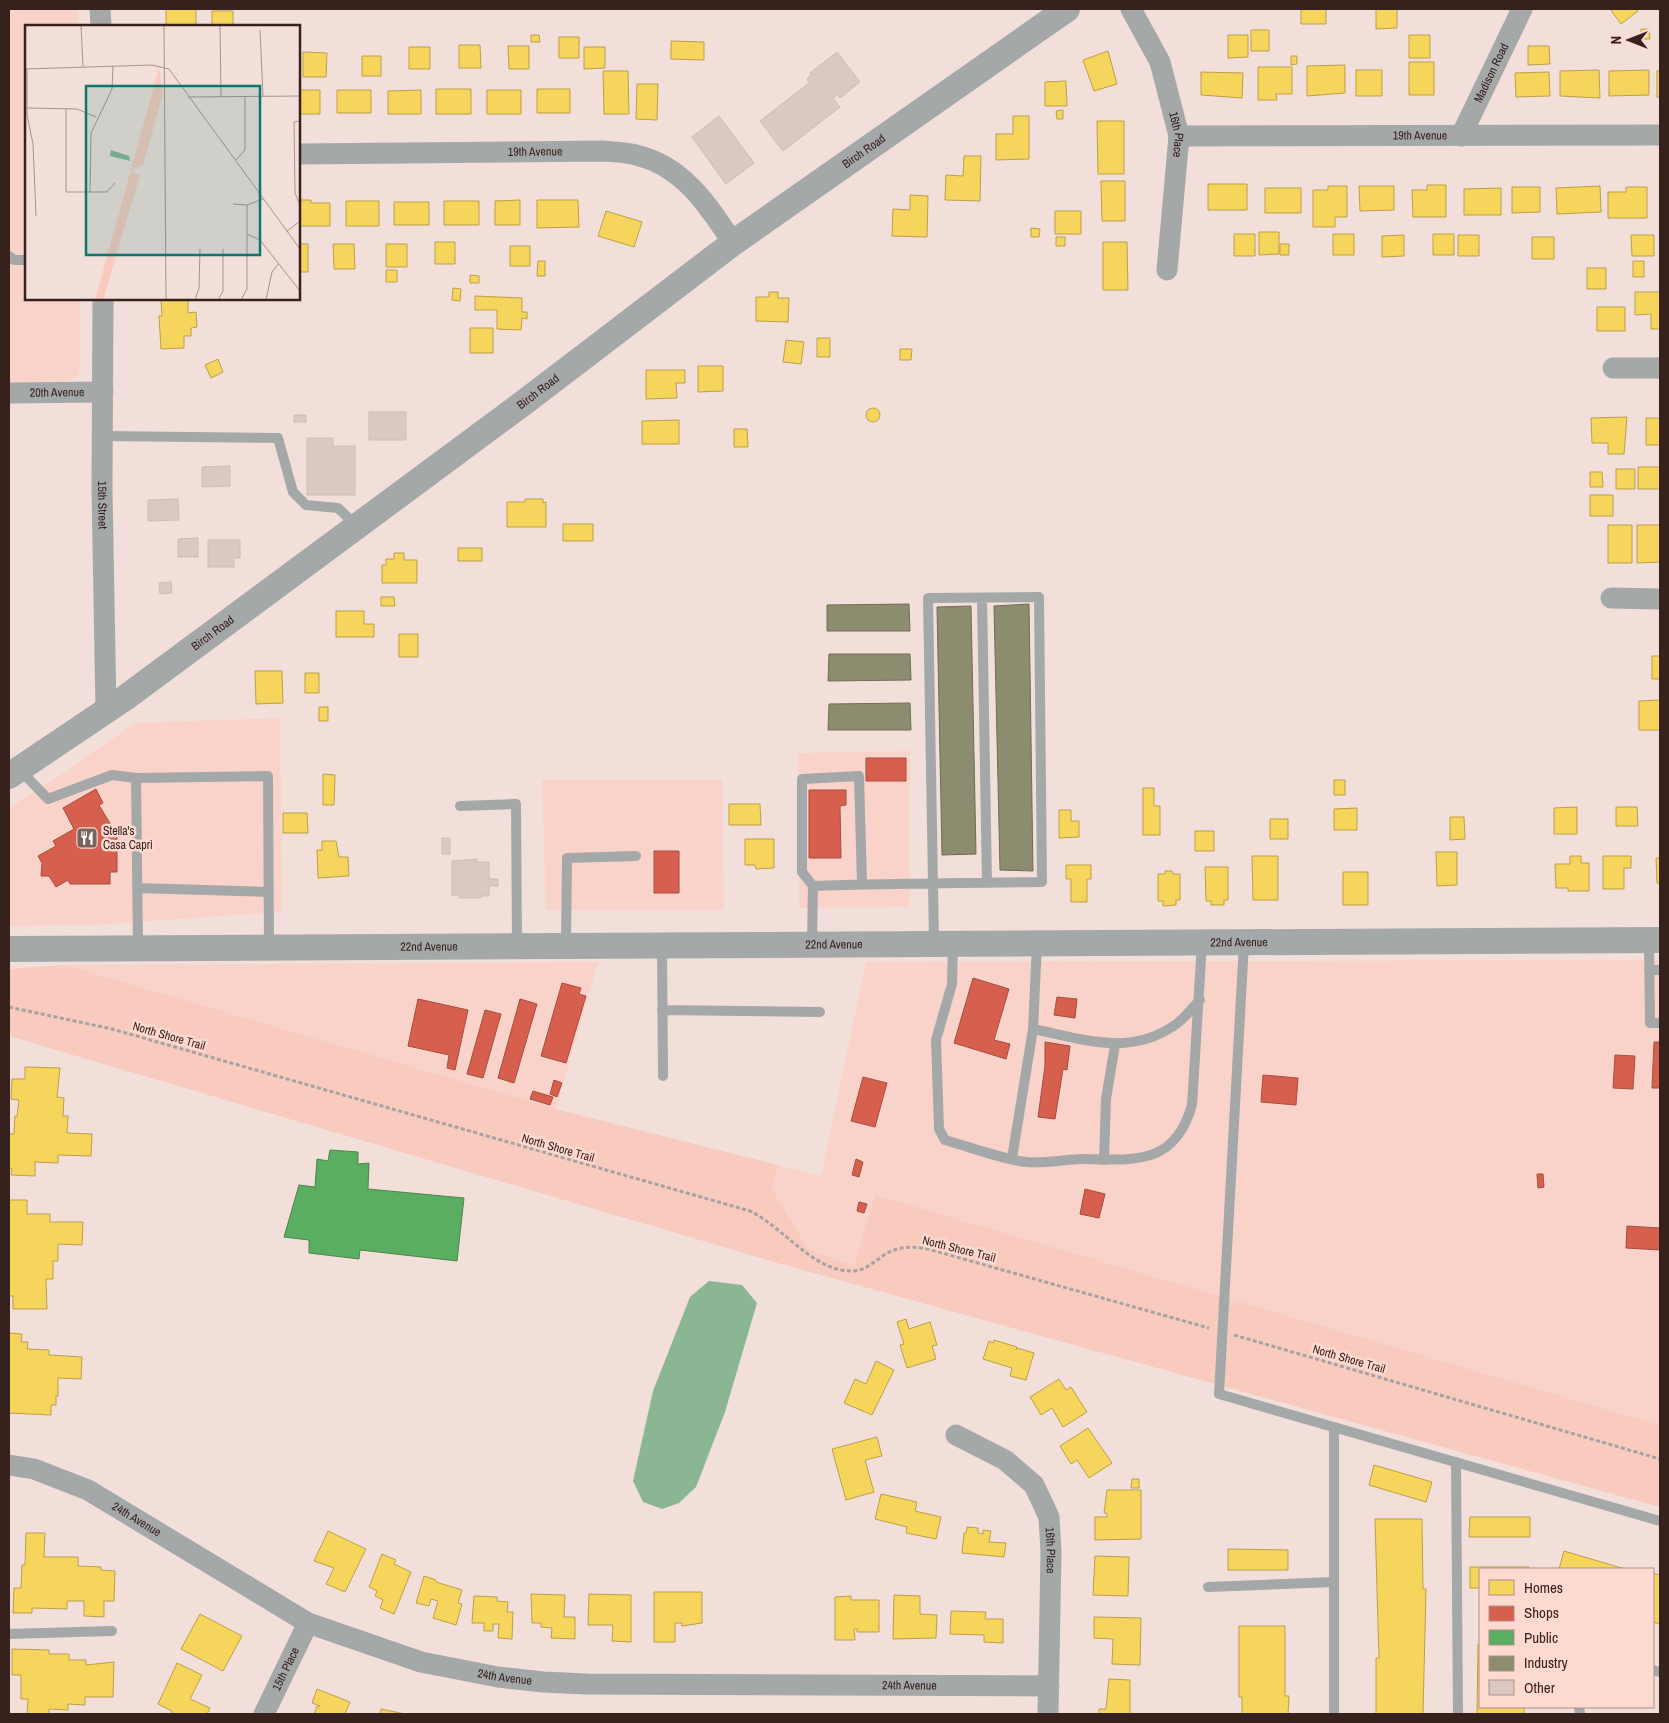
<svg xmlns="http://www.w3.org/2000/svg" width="1669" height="1723" viewBox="0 0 1669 1723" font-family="'Archivo Narrow',sans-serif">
	<rect width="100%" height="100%" fill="#f2dfda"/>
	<path fill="#f9d3ca" d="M9,9H78V26H26V299H80V369L78,376L65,382H9Z
		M280,718L282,912L93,925L9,926V808L62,774L135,723Z
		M910,751V907L799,908L798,753Z
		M542,780H722L724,910H546Z
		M1660,960V1425L875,1195L854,1266L809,1250L772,1189L778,1165L821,1176L866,962Z
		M598,962L556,1109L65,965Z"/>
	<path fill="#f9cabe" d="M65,965L556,1109L778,1165L772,1189L809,1250L854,1266L875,1195L1660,1425V1507L774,1262L9,1036V969Z"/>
	<path fill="#8bb694" d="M709,1281L742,1285L757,1303L725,1412L696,1487L679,1503L662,1509L643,1502L633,1481L653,1391L690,1297Z"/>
	<path fill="#f6d55c" stroke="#bd9f49" d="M166,9H196V25L166,26Z
		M1301,9H1326V24H1301Z
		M1376,9H1397V28L1376,29Z
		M1610,9H1636L1638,11L1621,24Z
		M212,11H233V26H212Z
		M1641,29H1649L1650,39H1641Z
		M1251,30H1269V51H1251Z
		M531,35H539L540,42H531Z
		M1228,35H1248V57L1228,58Z
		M1409,35H1430V58H1409Z
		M559,37H579V58H559Z
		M671,41L704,42V60L671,59Z
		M459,45H480L481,68H459Z
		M508,46H529V69H509Z
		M1528,46H1549L1550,64L1528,65Z
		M409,47H430V69H409Z
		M584,47H605V68L584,69Z
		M1108,51L1117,84L1094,91L1083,60Z
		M303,52L327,53L326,77H303Z
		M362,56H381V76H362Z
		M1291,56H1297V64L1291,65Z
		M1409,62H1434V95H1409Z
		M1345,65V93L1307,96V66Z
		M1258,67H1292V94H1276L1277,100H1258Z
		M1356,70H1382V96H1356Z
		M1599,70L1600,98L1560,96V71Z
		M1649,70V95L1609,96V71Z
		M603,71H628L629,114H604Z
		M1657,71H1660V97H1657Z
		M1201,72L1243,73L1242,98L1201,95Z
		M1549,72L1550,96L1516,97L1515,73Z
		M1066,81L1067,106H1045V82Z
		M637,84H658L657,120L636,119Z
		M436,89H471V114H436Z
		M537,89H570V113H537Z
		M299,90H320V114H299Z
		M337,90H371V113H337Z
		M421,90V114H388V91Z
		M487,90H521V114H487Z
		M1063,110V119H1057L1056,111Z
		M1013,116H1029V159L996,160V134H1013Z
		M1097,121H1124V174H1098Z
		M964,156H981L980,201L945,200L946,175L963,176Z
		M1101,181H1125V221H1102Z
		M1208,184H1247V210H1208Z
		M1427,185H1446V217H1413L1412,190H1427Z
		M1328,186H1347V217H1335V227H1313V190H1328Z
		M1359,186H1394V210L1360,211Z
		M1600,186L1601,212L1557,214L1556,188Z
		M1512,187H1540V212L1512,213Z
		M1626,187H1647V218H1608V192H1626Z
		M1265,188H1301V213H1265Z
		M1501,188V215H1464V189Z
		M910,195L928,196L927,237L892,236L893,209L910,210Z
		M299,200H311V203H330V226H299Z
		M520,200V225H495V201Z
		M537,200H578L579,227L537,228Z
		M346,201H379V226H346Z
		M444,201H479V225H444Z
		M394,202H429V225H394Z
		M606,211L642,222L634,247L598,236Z
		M1055,211H1081V234H1055Z
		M1031,228L1040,229L1039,237H1031Z
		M1259,232H1279V254L1259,255Z
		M1234,234H1255V256H1234Z
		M1333,234H1354V255H1333Z
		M1433,234H1454V255H1433Z
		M1404,235V256L1382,257V236Z
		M1458,235H1479V256H1458Z
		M1631,235H1654V256H1632Z
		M1056,237H1065V246H1056Z
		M1532,237H1554V259H1532Z
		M435,242H455V264H435Z
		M1103,242H1127L1128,290H1103Z
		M299,244H308V272H299Z
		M333,244H354L355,269H334Z
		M386,244H407V267H386Z
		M1280,244H1289V255H1280Z
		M510,246H530V266H510Z
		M538,261H545V276H537Z
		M1633,261H1644V277H1633Z
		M1587,268H1606V289H1587Z
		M386,270H397V282H386Z
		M470,275L479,276V283H470Z
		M453,288L461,289L460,301L452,300Z
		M769,292H778V298H789L788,322L756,321V297H769Z
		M1635,292H1660V329H1651V314L1635,315Z
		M475,296L522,298V312H527V319L522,318L521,330L497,329V310H475Z
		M161,299H188V313L196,312L197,327L191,328V336H184V348L161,349L159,316H162Z
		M1597,307H1625V331H1597Z
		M470,328H493V353H470Z
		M817,338H830V357H817Z
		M786,340L804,342L801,364L783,362Z
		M900,349H912L911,360H900Z
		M218,359L223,372L211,378L205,365Z
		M698,366H723V391L698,392Z
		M646,370H685V383H676L677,398L646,399Z
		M866 415a7 7 0 1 1 14 0a7 7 0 1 1-14 0Z
		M1627,417L1624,454H1608V443H1592L1591,418Z
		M1646,418H1660V445H1646Z
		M679,420V444H642V421Z
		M734,429H747L748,447H734Z
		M1638,467H1660V489H1638Z
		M1616,469H1635V489H1616Z
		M1590,472H1602L1603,487H1590Z
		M1590,495H1613V516H1590Z
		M525,499H543V503L546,502V527H507V502H525Z
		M563,524H593V541H563Z
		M1608,525H1632V563H1608Z
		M1637,525H1660V562L1637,563Z
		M458,548H482V561H458Z
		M394,553H404V560H417V583H382V565H386V559H394Z
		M381,597H394L395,606H381Z
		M336,611H364V624H374V637H336Z
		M399,634H418V657H399Z
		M1652,656H1660V679H1652Z
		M255,671H282L283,703L256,704Z
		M305,673H319V693H305Z
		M1660,700V730H1639V701Z
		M319,707H328V721H319Z
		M323,774L335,775L334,805H323Z
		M1334,780H1345V795H1334Z
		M1143,788H1154V806H1160V835H1143Z
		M729,804H760L761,825H729Z
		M1577,807V834H1554V808Z
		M1616,807H1637L1638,826H1616Z
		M1357,808V830H1334V809Z
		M1059,810H1071V821H1079V837L1059,838Z
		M283,813H307L308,833H283Z
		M1450,817H1464L1465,839L1450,840Z
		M1270,819H1288V839H1270Z
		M1195,831H1214V851H1195Z
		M745,839H774V868L756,869L755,865H745Z
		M322,841H336L339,857H348L349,876L318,878L317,850H322Z
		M1436,852H1457V885L1437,886Z
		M1252,856H1278V900H1253Z
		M1570,856H1581V863H1589V891H1568V888H1556L1555,864H1570Z
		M1603,856H1631V868H1624V889H1603Z
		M1656,858H1660V883H1657Z
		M1066,865H1091V879H1087V902H1071V879H1066Z
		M1205,867H1228V900H1224V905H1211V901H1206Z
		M1165,871H1172L1173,874H1180V900H1176V905L1163,906V901H1158V874H1165Z
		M1343,872H1368V905H1343Z
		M25,1067L60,1068L57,1097L64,1098L63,1116H68L67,1133L92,1134L91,1156L58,1155V1163L35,1162V1176L11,1175L12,1169L9,1168V1134H14L15,1116H17L19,1100L11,1099L12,1079H25Z
		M9,1200H27V1214H50V1222H83L82,1245L58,1244V1261H53V1279H46L47,1309H13V1296H9Z
		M906,1319L909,1329L930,1322L937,1345L932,1346L936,1359L907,1368L900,1345L904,1344L897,1322Z
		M9,1333L22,1334L21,1342H28L27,1349L49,1350V1355L82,1357L81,1379L58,1378V1396H56V1405H51V1415L9,1413Z
		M994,1340L1017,1347L1016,1350L1017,1348L1034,1353L1026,1380L1010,1376L1012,1368L983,1359L989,1341L993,1343Z
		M876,1361L894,1370L872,1415L844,1403L855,1379L866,1384Z
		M1059,1379L1066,1390L1071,1387L1087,1412L1063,1427L1052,1408L1041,1415L1030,1397Z
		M1088,1428L1112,1463L1089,1478L1077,1460L1071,1464L1060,1446Z
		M877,1437L882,1456L865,1460L874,1492L846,1500L832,1449Z
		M1374,1465L1432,1482L1426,1502L1369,1485Z
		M1132,1479H1139V1488H1131Z
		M1107,1490H1141V1539L1095,1540V1517H1107V1513H1104Z
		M881,1494L917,1502L915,1511L941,1517L936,1539L906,1533L907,1527L875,1519Z
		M1470,1517H1530V1537H1469Z
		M1375,1519H1422L1423,1589H1426L1423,1714H1376V1658H1379Z
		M967,1527L978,1528V1533L983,1534V1530L991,1531L989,1542L1006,1543L1004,1557L962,1553L964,1533H966Z
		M328,1531L366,1549L345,1592L326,1584L334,1568L314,1561Z
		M26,1533H45L44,1557H78V1566L101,1567V1570L115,1571L114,1601H104V1617L84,1616V1601H67V1609L32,1608V1613H13L14,1588H21L22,1565H25Z
		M1228,1549L1288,1550V1570H1228Z
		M1564,1551L1625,1569H1559Z
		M382,1554L396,1560L394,1564L411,1572L394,1614L380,1608L383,1600L375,1596L377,1591L369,1587Z
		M1095,1556L1129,1557L1128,1596L1093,1595Z
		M1470,1567H1529V1569H1480V1588H1470Z
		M1653,1573L1660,1575V1624L1653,1622Z
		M424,1576L436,1580V1582L462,1590L458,1603L462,1604L456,1625L433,1618L438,1601L431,1599L429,1606L416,1603Z
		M654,1592H702V1623L682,1626V1623H675V1642H654Z
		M531,1594L565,1595L564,1617H575V1639L551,1638L552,1628L541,1627V1623H532Z
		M589,1594L631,1595V1642L612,1641L613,1625H588Z
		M894,1595L920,1596V1614L937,1615L936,1638L893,1639Z
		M474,1596L497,1597V1601L508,1602L507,1612H513L512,1639L498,1638L499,1624H493V1631H484V1623H472Z
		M851,1596V1600H879V1632H857V1629H854L855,1640H835V1597Z
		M951,1611L986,1612L985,1619H1003V1643L984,1642V1635L950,1634Z
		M200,1614L242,1636L223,1671L181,1649Z
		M1094,1617L1141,1618L1140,1665L1112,1664L1113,1639L1094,1638Z
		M1239,1626H1285V1696H1289L1288,1714H1242V1697H1239Z
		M1478,1644H1480V1707H1524V1714H1477Z
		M12,1649L49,1650V1654H69V1660H86V1665L114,1662L113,1697H85V1705L68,1704V1710L49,1709V1714H27L28,1699H21V1675H12Z
		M177,1663L202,1675L190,1699L210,1708L207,1714H171L172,1711L158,1704Z
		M1109,1679L1130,1680V1714H1099V1709H1106Z
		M317,1689L350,1702L345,1714H314L317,1706H320L312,1703Z
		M381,1709L405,1714H380Z"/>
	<path fill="#d6604d" stroke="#a64d3e" d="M866,758H906V781H866Z
		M96,789L103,803L99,805L117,835V872H110V884H70L68,880L56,887L49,876H41L42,863L38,856L56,846L53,841L74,829L63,808Z
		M809,790H846V805L840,806L841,858H809Z
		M654,851H679V893H654Z
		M973,978L1009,989L994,1040L1010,1044L1006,1059L954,1043Z
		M562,983L581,988L579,994L586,996L566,1063L541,1056Z
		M1057,997L1077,999L1075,1018L1054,1015Z
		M418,999L468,1010L455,1070L447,1068L449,1055L408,1046Z
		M520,999L537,1004L514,1083L498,1078Z
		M485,1010L501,1014L483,1078L467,1074Z
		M1045,1042L1070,1046L1067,1070L1063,1069L1055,1119L1038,1117L1045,1066Z
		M1654,1042H1660V1088H1652Z
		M1615,1055L1635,1056L1633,1089L1613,1088Z
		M1263,1075L1298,1078L1296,1105L1261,1102Z
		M863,1077L887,1083L875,1127L851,1121Z
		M554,1080L562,1083L557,1097L550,1094Z
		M533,1091L553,1097L550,1105L530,1099Z
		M856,1159L863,1162L859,1177L852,1175Z
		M1537,1174H1543L1544,1187L1538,1188Z
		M1085,1189L1105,1194L1099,1218L1080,1214Z
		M859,1202L867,1204L864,1213L857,1211Z
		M1627,1226L1660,1228V1250L1626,1248Z"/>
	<path fill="#5aae61" stroke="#50844c" d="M330,1150L358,1152V1164L369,1163L368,1189L464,1198L457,1261L360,1250L359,1259L309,1253V1240L284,1237L299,1185L315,1187L317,1159L328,1161Z"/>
	<path fill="#8c8c6e" stroke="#726c55" d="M909,604L910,631H827V605Z
		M1029,604L1033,871L1000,870L994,606Z
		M971,606L976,854L942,855L937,607Z
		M829,654H910L911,680L828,681Z
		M910,703L911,730H828L829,704Z"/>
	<path fill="#dbc9c1" stroke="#cdbbb4" d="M837,52L860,82L840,98L837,95L833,98L840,107L783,151L760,121L809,83L807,79L811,75L810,73Z
		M719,116L754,163L726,184L692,137Z
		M369,412H406V440H369Z
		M294,415H306V422H294Z
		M307,438H333V446H355V495H307Z
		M230,466V486L202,487V467Z
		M178,499L179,520L148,521V500Z
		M198,538V557H178V539Z
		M208,540H240V558H234V567H208Z
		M171,582L172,593L160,594L159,583Z
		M442,838H450V854H442Z
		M477,859V862H489V879H498V886H489V896H481V898H459V895H452V861Z"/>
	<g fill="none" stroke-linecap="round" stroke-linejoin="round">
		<path stroke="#a5a3a2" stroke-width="3" stroke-dasharray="4 2.5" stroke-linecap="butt" d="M9,1007L112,1029L750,1211C785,1228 814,1273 854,1271C869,1270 880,1255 894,1250C906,1246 916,1247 928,1249L1209,1328
			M1234,1335L1660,1459"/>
		<path stroke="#a4a8a9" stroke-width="10" d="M9,256L14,260H26
			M103,436L278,438L293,492L306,505L338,508L357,526
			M982,598L987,883
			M20,770L48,799L112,775L136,778L268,776L269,947
			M136,778L138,947
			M460,806L516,804L517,945
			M813,886L802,872V779L859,776L862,884
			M137,888L269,892
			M1649,941L1650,1023H1660
			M1244,943L1219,1394L1660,1521
			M566,944L567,858L636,856
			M812,944L813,886C890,883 966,883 1042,882L1039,597L928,598L934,942
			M953,944L952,984L936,1040L939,1129L945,1140C970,1147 1001,1159 1026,1162C1045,1164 1065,1159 1083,1159C1136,1160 1175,1165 1192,1105L1202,943
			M662,946L663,1076
			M1649,970H1660
			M662,1010L820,1012
			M1033,1029C1083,1039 1129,1057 1175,1025C1184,1019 1192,1008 1200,1000
			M1012,1158L1033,1029L1037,943
			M1104,1160L1106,1099L1115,1045
			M1334,1427V1714
			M1456,1462L1458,1714
			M1208,1587L1334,1582
			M9,1634L112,1631
			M1653,1670L1660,1672
			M1579,1707L1580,1714"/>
		<g stroke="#a4a8a9" stroke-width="21">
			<path d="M100,9L101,26"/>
			<path id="s1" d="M1131,9L1160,62L1179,136L1167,270"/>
			<path id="s2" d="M1179,136L1660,135"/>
			<path id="s3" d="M1461,136L1522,9"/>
			<path id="s4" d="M299,154L602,151C613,152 625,152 636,155C683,166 708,205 733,243"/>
			<path id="s5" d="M103,299L102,489L106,711"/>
			<path d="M1613,368H1660"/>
			<path id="s6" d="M9,393L103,392"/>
			<path d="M1611,598L1660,599"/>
			<path id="s7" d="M956,1435L1005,1460L1034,1485L1049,1517L1051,1552L1048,1714"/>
			<path id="s8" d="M9,1465L34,1469L88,1490L308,1623L421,1662L498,1677L543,1682L586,1684L1049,1686"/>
			<path id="s9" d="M264,1714L308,1623"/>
		</g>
		<g stroke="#a4a8a9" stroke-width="26">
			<path id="s10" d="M9,776L125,698L522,404L733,243L1067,9"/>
			<path id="s11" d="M9,949L1660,940"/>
		</g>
	</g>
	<defs>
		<g id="restaurant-square" transform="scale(1.125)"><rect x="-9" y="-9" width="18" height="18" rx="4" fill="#78645e" stroke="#fdd9d0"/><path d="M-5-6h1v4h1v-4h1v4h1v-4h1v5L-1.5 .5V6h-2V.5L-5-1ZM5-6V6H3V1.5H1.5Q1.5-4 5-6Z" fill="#fff"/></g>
	</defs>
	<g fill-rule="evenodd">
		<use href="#restaurant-square" x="87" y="838"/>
	</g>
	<g text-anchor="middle" stroke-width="5" stroke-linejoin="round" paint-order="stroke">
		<g font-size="12" fill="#37211c" stroke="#fdd9d0">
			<text dy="4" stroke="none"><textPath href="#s3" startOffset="70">Madison Road</textPath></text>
			<text dy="4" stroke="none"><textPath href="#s1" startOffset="135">16th Place</textPath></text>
			<text dy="4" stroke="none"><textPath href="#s2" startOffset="241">19th Avenue</textPath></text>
			<text dy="4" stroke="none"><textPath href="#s4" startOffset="236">19th Avenue</textPath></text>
			<text dy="4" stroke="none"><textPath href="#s10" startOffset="1059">Birch Road</textPath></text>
			<text dy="4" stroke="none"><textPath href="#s6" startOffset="48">20th Avenue</textPath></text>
			<text dy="4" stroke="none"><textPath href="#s10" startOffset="654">Birch Road</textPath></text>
			<text dy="4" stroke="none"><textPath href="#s5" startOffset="206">15th Street</textPath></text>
			<text dy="4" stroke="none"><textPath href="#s10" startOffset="249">Birch Road</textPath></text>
			<text dy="4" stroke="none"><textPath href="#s11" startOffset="1230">22nd Avenue</textPath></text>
			<text dy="4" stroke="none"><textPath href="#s11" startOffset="825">22nd Avenue</textPath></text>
			<text dy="4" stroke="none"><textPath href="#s11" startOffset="420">22nd Avenue</textPath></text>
			<text transform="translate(169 1036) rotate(16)" y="4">North Shore Trail</text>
			<text transform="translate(558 1148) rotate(16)" y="4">North Shore Trail</text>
			<text transform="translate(959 1249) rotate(14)" y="4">North Shore Trail</text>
			<text transform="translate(1349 1359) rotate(16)" y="4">North Shore Trail</text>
			<text dy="4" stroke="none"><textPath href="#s8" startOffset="140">24th Avenue</textPath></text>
			<text dy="4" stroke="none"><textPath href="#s7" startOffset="162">16th Place</textPath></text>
			<text dy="4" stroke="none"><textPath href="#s9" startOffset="50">15th Place</textPath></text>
			<text dy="4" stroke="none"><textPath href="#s8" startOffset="545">24th Avenue</textPath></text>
			<text dy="4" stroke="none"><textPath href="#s8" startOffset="950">24th Avenue</textPath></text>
		</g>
		<g font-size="12" fill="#37211c" stroke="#fdd9d0" text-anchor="start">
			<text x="103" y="835">Stella's<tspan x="103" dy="14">Casa Capri</tspan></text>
		</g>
	</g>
	<g transform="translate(25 25)">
		<rect width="275" height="275" fill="#f2dfda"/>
		<path d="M134,43L138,68L118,140L109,143L107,147L115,150L78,275H70Z" fill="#f9cabe"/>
		<path d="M86,125L104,131L105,136L85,131Z" fill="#8bb694"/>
		<path fill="none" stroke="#a7938e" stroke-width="1" d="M56,0L58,41M139,0L141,275M195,0L196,71M235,5L238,71M0,44L127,40L144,44L275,224M2,44V90L8,119L11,191M163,72L275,71M2,83L52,84L71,92M41,83V167H82L90,158M275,96L269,97L270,168L275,180M211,135L220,125V71M65,167L66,108L87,64L88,41M208,179L222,180L238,174M262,206L275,196M222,209L235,215L275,266M170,275L174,263L175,224M193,275L198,266V224M216,275L222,264V180M241,275L247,247L254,238"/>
		<path fill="#0f766e" fill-opacity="0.15" stroke="#0f766e" stroke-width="2.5" d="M61,61H235V230H61Z"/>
		<rect width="275" height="275" fill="none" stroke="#37211c" stroke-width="2.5"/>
	</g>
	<rect width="1669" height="1723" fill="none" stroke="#37211c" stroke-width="20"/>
	<rect x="1479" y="1568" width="175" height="140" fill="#fdd9d0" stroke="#ae8f88"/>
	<rect x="1489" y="1580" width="25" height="15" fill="#f6d55c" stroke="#ae8f88"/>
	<text x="1524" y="1593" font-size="15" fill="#37211c">Homes</text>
	<rect x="1489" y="1606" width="25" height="15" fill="#d6604d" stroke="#ae8f88"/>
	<text x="1524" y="1618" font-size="15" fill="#37211c">Shops</text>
	<rect x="1489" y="1630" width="25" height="15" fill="#5aae61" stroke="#ae8f88"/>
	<text x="1524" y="1643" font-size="15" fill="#37211c">Public</text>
	<rect x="1489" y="1656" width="25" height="15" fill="#8c8c6e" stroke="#ae8f88"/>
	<text x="1524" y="1668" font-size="15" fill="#37211c">Industry</text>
	<rect x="1489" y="1680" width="25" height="15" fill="#dbc9c1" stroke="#ae8f88"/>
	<text x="1524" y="1693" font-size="15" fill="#37211c">Other</text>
	<g transform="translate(1629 40) rotate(270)" stroke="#fdd9d0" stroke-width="4" paint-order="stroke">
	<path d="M0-4L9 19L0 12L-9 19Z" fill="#37211c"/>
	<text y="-8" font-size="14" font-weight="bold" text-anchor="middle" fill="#37211c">N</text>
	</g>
</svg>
